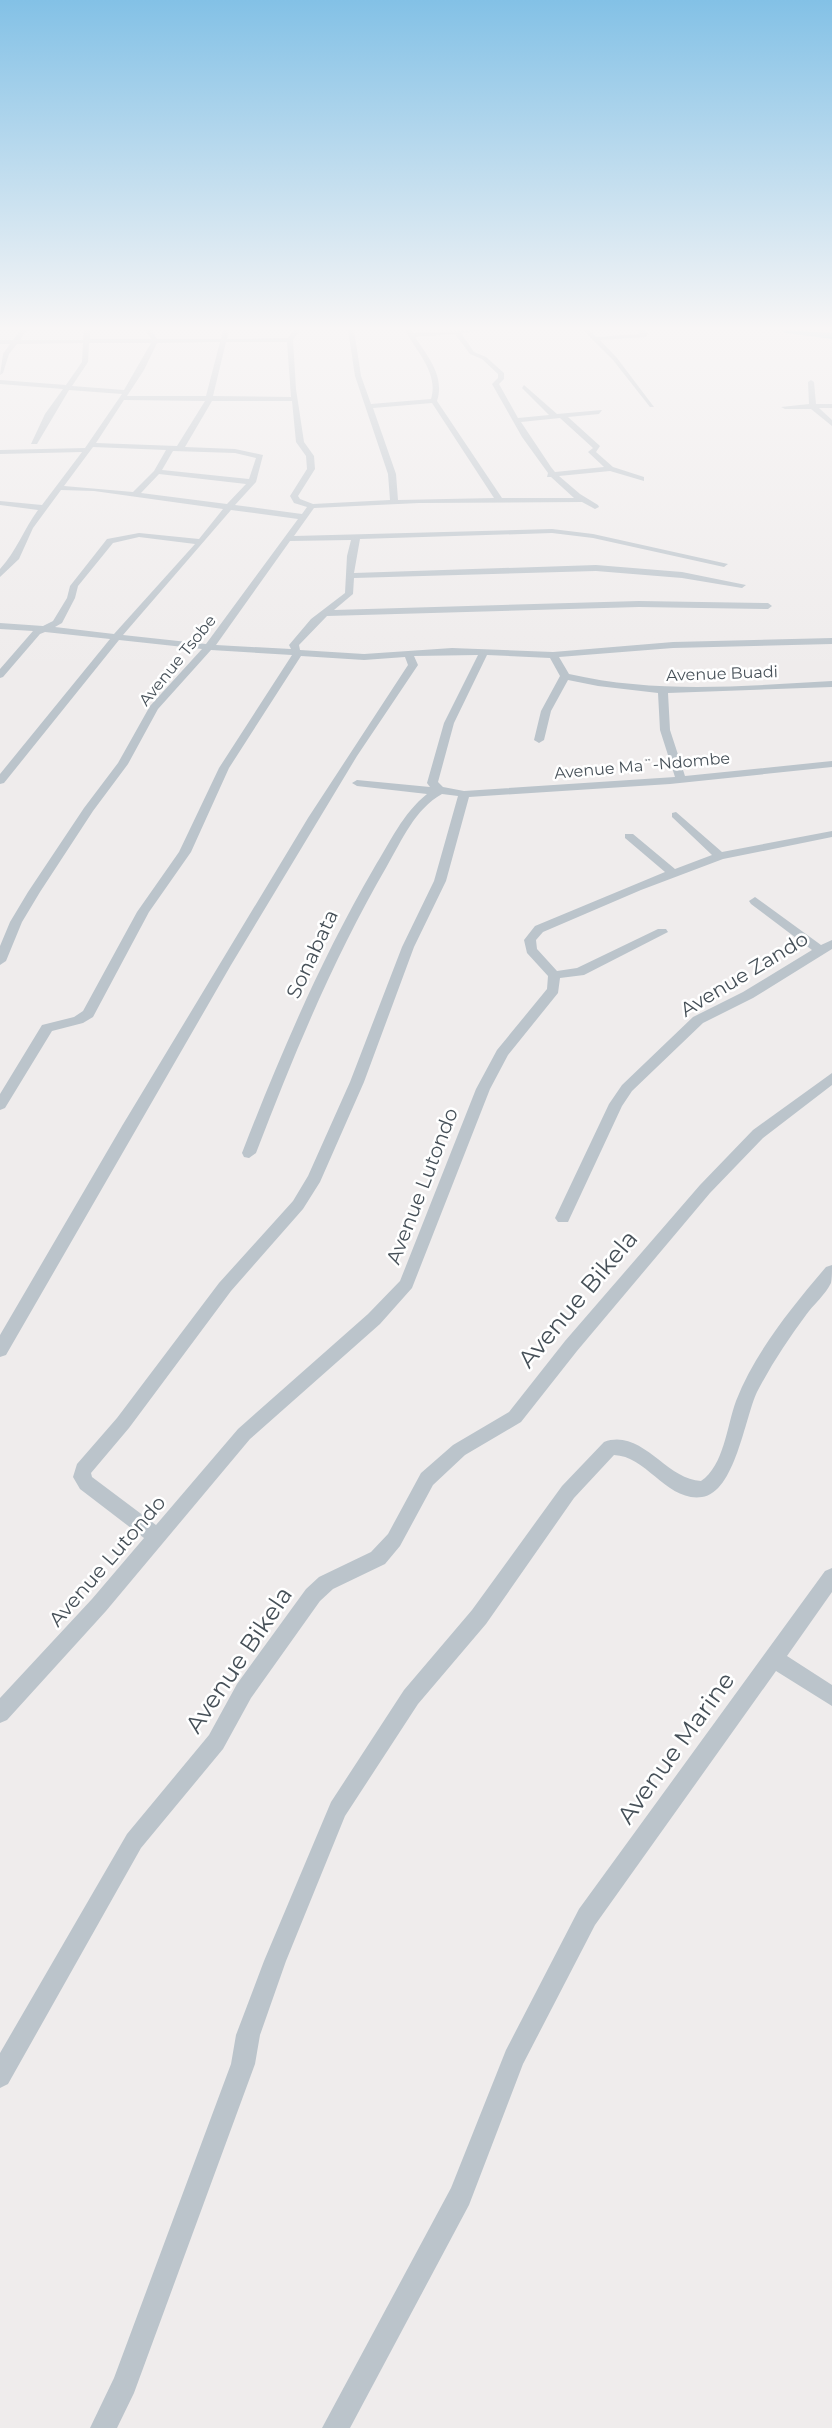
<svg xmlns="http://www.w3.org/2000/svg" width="832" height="2428" viewBox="0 0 832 2428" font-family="Montserrat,sans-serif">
	<rect width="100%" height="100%" fill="#efecec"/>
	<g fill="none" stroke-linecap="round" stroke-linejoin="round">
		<path fill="#8dd4e4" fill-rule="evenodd" d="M781,330L832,333V339L786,333Z"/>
		<path fill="#bbc4cb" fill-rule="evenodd" d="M21,330H27L20,340H83L84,330H90V339H151L145,330H151L157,339H221L223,330H229L227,339L288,338L294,330H300L293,340L296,389L304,442L314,456L315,469L298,496L300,499L313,504L390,500L388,474L355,376L348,330H354L361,376L371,404L431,399C439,373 416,351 405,330H411L413,333L482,330L461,333L474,352L486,357L504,373V379L499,384L518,418L549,415L522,388L524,385L557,414L602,410L599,414L568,417L600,446L596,452L613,467L644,477V481L610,471L559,476L580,494L598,505L599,507L595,509L582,502L419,503L314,508L294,536L552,529L593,534L728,564L724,567L593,538L552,533L360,539L354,573L596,565L682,572L746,585L742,588L682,578L596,571L354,578L353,594L334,610L639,601L768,603L772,606L768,609L639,607L327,616L299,645L300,650L364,654L452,648L553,652L673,642L832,638V644L673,648L559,657L569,674C656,694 743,686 832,681V687L668,693L670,730L685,776L832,761V767L670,784L469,797L446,881L414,947L364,1082L320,1182L303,1209L231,1291L129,1428L91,1473L92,1477L156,1525L238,1429L368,1314L400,1281L476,1089L497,1050L547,989L548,976L527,953L524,940L535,926L665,872L625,838V834H633L675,869L712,855L672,817V813L676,812L722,852L832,831V837L723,859L641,890L543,932L536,940L537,949L557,971L577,968L658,929H666L668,932L584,975L560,978L558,993L508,1055L490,1089L412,1288L380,1324L250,1439L106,1611L7,1720L0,1723V1698L92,1599L144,1538L80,1489L73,1477L77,1464L117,1418L219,1283L293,1201L308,1176L350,1082L402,947L434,881L458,796L442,794C415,809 402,840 387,866C334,957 294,1054 256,1153L249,1158L244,1157L242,1153C280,1055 321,959 374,868C390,842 403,813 427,794L357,786L352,783L357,780L430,787L427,783L444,723L478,655L414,656L418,665L357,756L231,965L6,1355L0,1357V1335L122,1126L308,818L408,665L405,657L364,660L301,656L229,768L191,852L149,912L93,1017L83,1023L52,1031L5,1108L0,1110V1094L42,1025L74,1017L83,1011L137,912L179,852L219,768L292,655L211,650L158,709L128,764L93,811L40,892L22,922L6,961L0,965V946L10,922L28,892L84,808L118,763L150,706L202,649L119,640L4,783L0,784V774L110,639L45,632L40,634L3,677L0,678V669L33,631L0,629V623L43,626L53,621L67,598L70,586L107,539L139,533L199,539L223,509L94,491L61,490L33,528L19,559L0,577V569C16,552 24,529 38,510L0,505V501L42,505L82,452L0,454V450L85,448L122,394L69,390L37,444H31L45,414L63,389L0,384V380L66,385L82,362L83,343L17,344L9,354L3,373L0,375L3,354L10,344H0V340H13ZM455,334L470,354L482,359L498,374V378L492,384L522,437L548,473L547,477H551L574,498H502L437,401C445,376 428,357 415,337ZM220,342L206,396H127L144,370L157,343ZM226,342H287L291,397L213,396ZM89,343H151L124,390L72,386L88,362ZM124,400L205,401L177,446L96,443ZM212,401H292L296,442L306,456L307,469L290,496L294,503L307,507L302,514L235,505L256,482L263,455L235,449L185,447ZM432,403L494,498L398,500L396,474L373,408ZM560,418L593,448L588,452L604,467L555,472L551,467L521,422ZM93,447L166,450L154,471L133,492L64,486ZM173,451L235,453L256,458L249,479L162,470ZM159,474L246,484L227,504L141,493ZM231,510L298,519L206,644L123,635ZM139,537L195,544L114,634L55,627L62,623L75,598L78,586L113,543ZM351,540L347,556L345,593L311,619L289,645L291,649L216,645L290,541ZM487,655L550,658L560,676L541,711L534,740L539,743L544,740L551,711L568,680L598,686L658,693L660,730L675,777L464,791L443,787L438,782L454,723Z
			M583,330H590L596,337L640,334L637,330H644L648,334L646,337L600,340L617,358L654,407H650L613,360Z
			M811,380L814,382L816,404H832V408H819L832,420V426L811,409H785L781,407L809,404L808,382Z
			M755,897L821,945L832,940V949L753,998L703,1023L632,1091L622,1106L568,1222H558L555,1218L609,1104L622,1085L693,1017L743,992L812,950L751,904L749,901Z
			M832,1073V1085L763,1138L710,1193L577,1351L521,1422L465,1455L433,1485L400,1546L385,1564L333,1589L320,1601L251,1698L223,1749L141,1848L8,2084L0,2088V2053L127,1834L209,1735L237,1684L306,1589L319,1577L371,1552L388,1534L421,1473L453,1445L509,1412L565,1341L700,1185L753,1130Z
			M832,1265C832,1270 832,1278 831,1283C826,1294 813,1305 806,1315C788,1339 771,1365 757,1392C745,1417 735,1493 702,1497C667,1502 647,1456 614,1455L574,1498L486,1624L418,1704L345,1816L286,1961L260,2035L255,2064L134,2393L117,2428H90L114,2378L231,2064L236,2035L264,1961L331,1802L404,1690L472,1610L562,1486L604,1442C642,1428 666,1480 701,1481C724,1466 727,1425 736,1401C755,1352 792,1307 826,1267Z
			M832,1568V1592L787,1656L832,1685V1706L776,1671L595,1925L523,2064L469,2205L350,2428H322L451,2188L506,2050L579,1909L825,1571Z"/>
	</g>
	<linearGradient id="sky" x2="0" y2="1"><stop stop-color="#83c1e6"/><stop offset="0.49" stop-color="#f8f6f6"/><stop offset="1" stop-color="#f8f6f6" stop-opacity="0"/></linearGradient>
	<rect width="832" height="670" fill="url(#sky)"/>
	<g text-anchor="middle" stroke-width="5" stroke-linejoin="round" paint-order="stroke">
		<g font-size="16" fill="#465058" stroke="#fff">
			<text transform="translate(177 660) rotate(-51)" y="6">Avenue Tsobe</text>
			<text transform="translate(722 673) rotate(-2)" y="6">Avenue Buadi</text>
			<text transform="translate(642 765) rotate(-5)" y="6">Avenue Ma¨-Ndombe</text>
		</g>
		<g font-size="20" fill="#465058" stroke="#fff">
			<text transform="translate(312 954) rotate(-65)" y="7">Sonabata</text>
			<text transform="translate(744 974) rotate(-31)" y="7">Avenue Zando</text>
			<text transform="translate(422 1186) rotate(-69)" y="7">Avenue Lutondo</text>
			<text transform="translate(107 1561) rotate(-49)" y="7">Avenue Lutondo</text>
		</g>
		<g font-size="24" fill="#465058" stroke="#fff">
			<text transform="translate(578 1299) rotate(-50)" y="8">Avenue Bikela</text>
			<text transform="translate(239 1660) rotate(-56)" y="8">Avenue Bikela</text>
			<text transform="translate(676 1748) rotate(-54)" y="8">Avenue Marine</text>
		</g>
	</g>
</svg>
